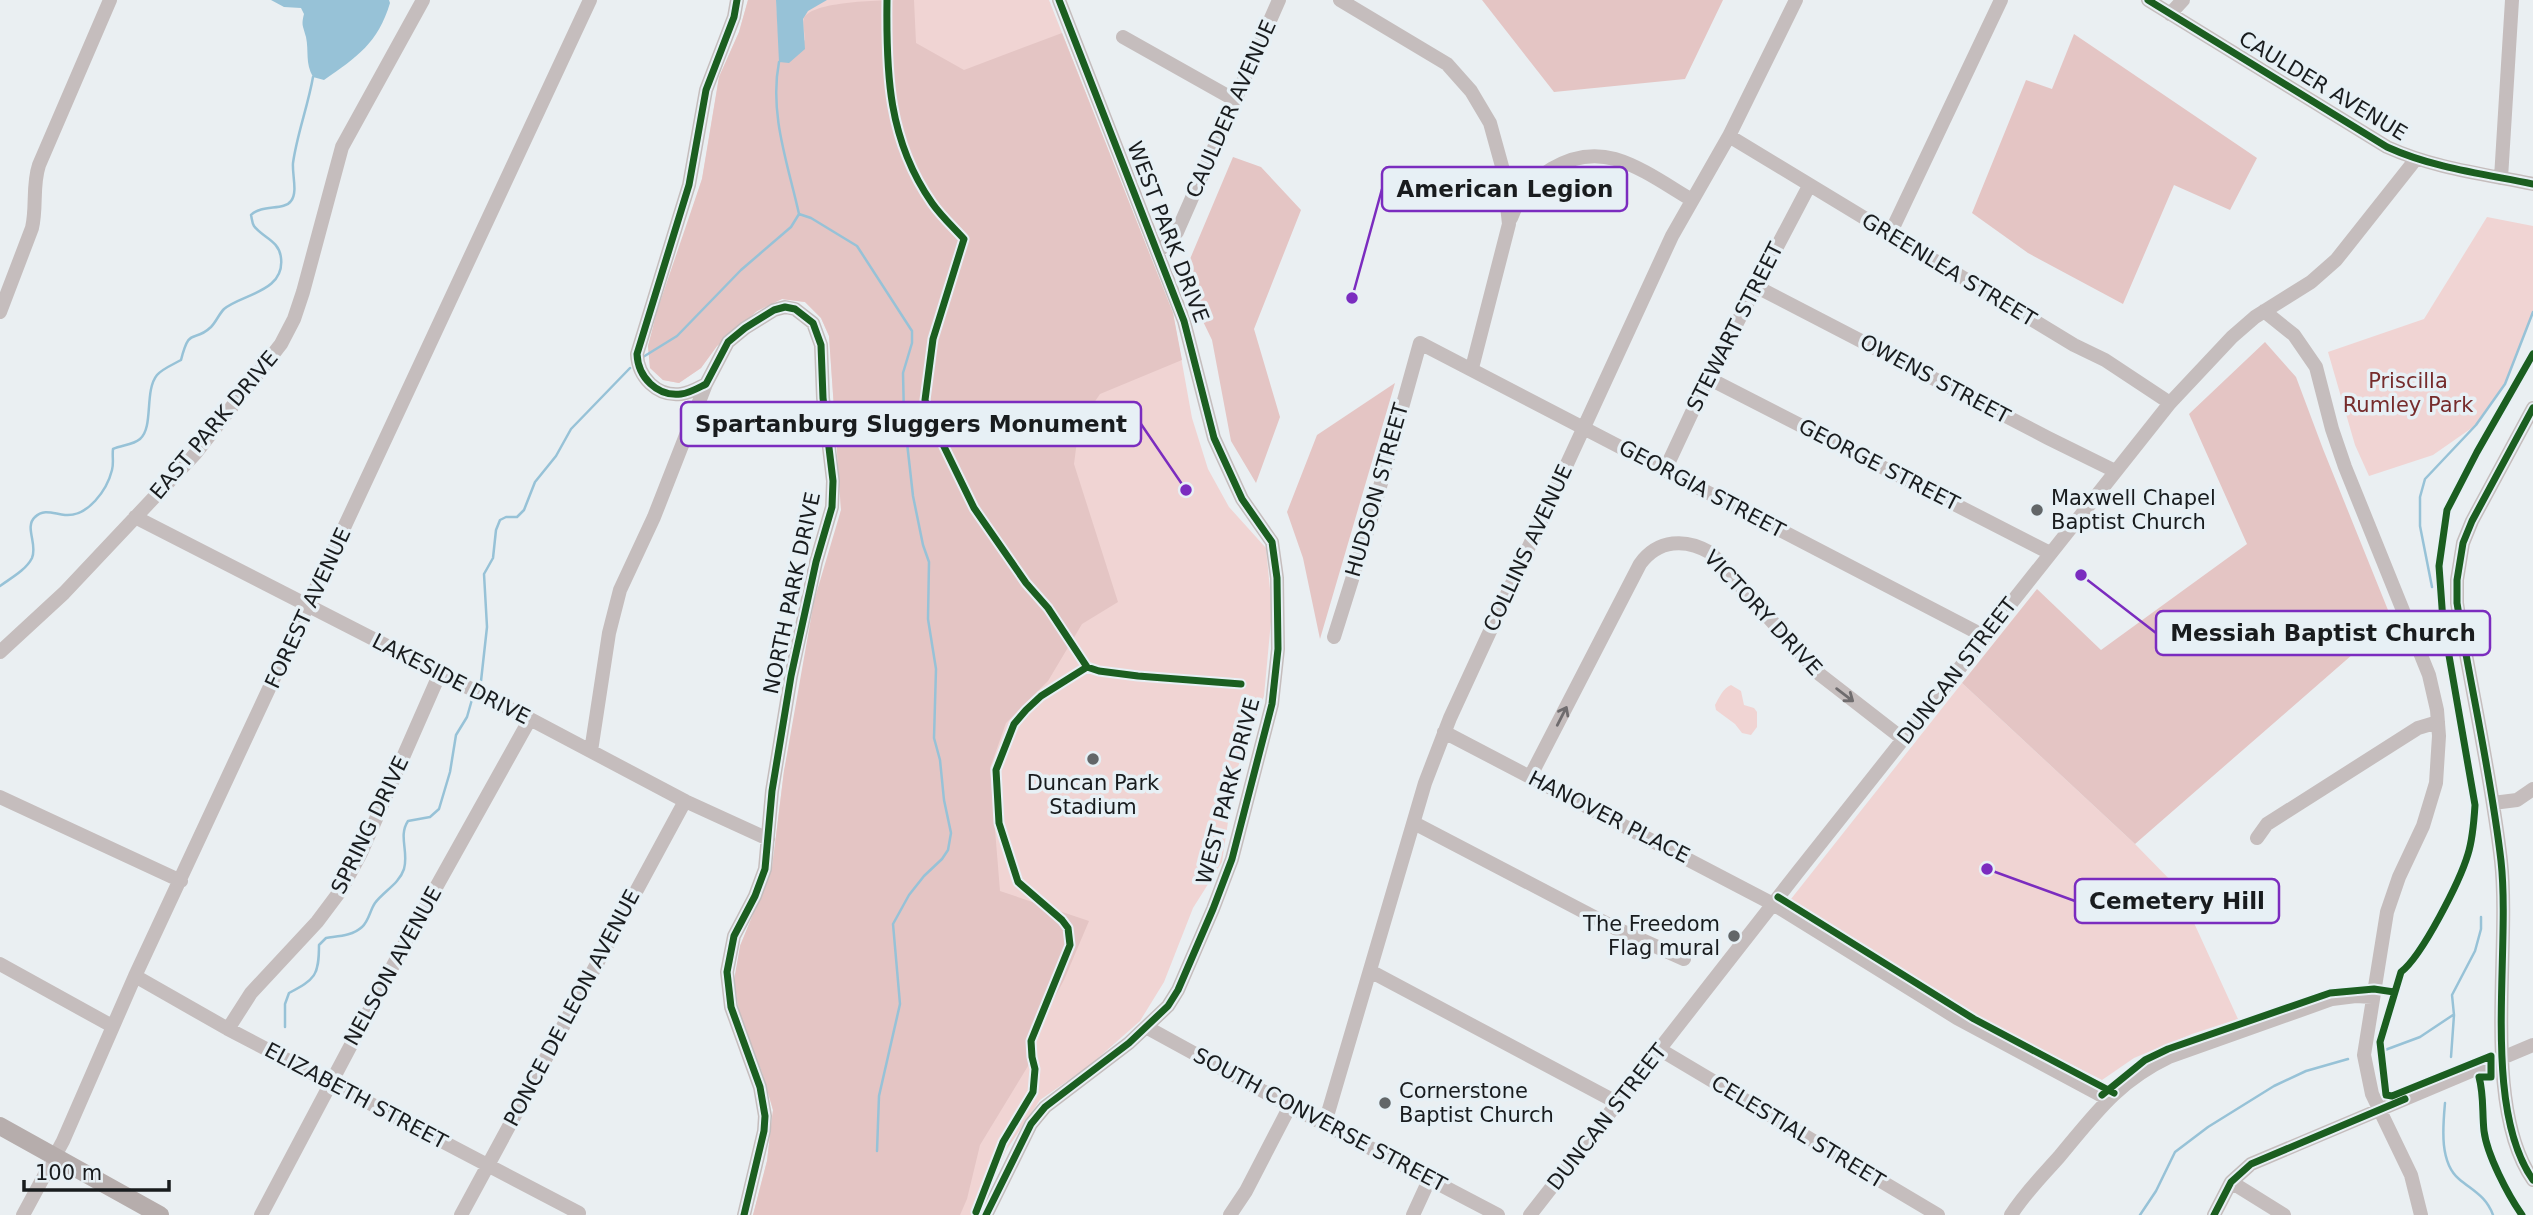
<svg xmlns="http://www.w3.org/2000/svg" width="2533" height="1215" viewBox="0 0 2533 1215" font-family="'DejaVu Sans',sans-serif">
	<rect width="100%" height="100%" fill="#eaeff2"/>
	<path fill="#f0d4d3" d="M748,0H1049L1173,313L1192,418L1208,469L1229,507L1266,548L1272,610L1264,696L1235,775L1222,862L1193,908L1164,982L1140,1021L1089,1066L1040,1100L1007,1149L978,1215H753L767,1161L773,1110L763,1075L740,946L772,868L784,771L841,510L829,336L821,318L805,302L782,299L757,311L717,346L701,368L679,383L663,380L650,368L648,346L702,179L719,77L739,32Z
		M2487,217L2533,226V312L2505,384L2476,425L2433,455L2369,476L2355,445L2328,352L2424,319Z
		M1962,683L2135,844L2178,888L2238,1019L2192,1034L2134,1058L2102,1080L1992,1024L1791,899Z
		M1731,685L1741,691L1744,705L1754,708L1757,712V727L1751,735L1742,733L1735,724L1716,710L1715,705C1719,698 1723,688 1731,685Z"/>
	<path fill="#e4c5c4" d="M748,0H776L780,62L805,40C805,33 802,24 804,18C813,0 890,0 914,0L916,43L964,70L1062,33L1173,313L1182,360L1100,394L1079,425L1074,464L1118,602L1082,624L1048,681L1006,723L990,768L1000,891L1089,921L1064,980L1040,1025L1028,1066L980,1145L967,1199L960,1215H753L767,1161L773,1110L763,1075L739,1012L734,980L740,946L772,868L784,771L814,601L841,510L829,336L821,318L805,302L782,299L757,311L717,346L701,368L679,383L663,380L650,368L648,346L657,311L702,179L719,77L739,32Z
		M1482,0H1723L1685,79L1554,92Z
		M2074,34L2257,158L2230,210L2174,185L2123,304L2028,253L1972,213L2026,80L2052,89Z
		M1233,157L1261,167L1301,210L1254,329L1280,417L1256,483L1231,441L1212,340L1182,278Z
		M2265,342L2296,377L2323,449L2392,620L2135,844L1962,683L2037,589L2101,650L2247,544L2189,414Z
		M1395,383L1320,639L1303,558L1287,512L1317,435Z"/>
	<path fill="#97c2d7" d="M271,0H389L390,3C378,43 357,57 324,80L313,77C305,63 309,51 306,37C303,25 301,26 304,14L301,8L284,7Z
		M776,0H827L808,11L803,19L805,49L789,63L779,62Z"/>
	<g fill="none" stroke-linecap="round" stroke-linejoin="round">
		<path stroke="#97c2d7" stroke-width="2.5" d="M799,214L811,218L857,246L912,331V343L903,373L904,416L913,496L923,545L929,562L928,619L936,669L934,738L940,760L944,800L951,833L948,850L942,859L924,876L909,895L893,924L900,1004L879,1096L877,1151
			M643,357L677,336L741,270L791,227L799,214C788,164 769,114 779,62
			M0,586C11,578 26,570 32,558C38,544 24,527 35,517C44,508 54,514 65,515C88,517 107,490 112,470C114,463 112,456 113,449C122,445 133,445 140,439C154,427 144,391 157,375C162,369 174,364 181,360C190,325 193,344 211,327C216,322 219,314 224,309C242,294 285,292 281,258C279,240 263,238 254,226C252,223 252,219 251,215C262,204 284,211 291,201C298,192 292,175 293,163C297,134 308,106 313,77
			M2432,587L2420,526V497L2425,479L2476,425L2505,384L2533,312
			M481,681L487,627L484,574L493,558L496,530L500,520L506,517H517L524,510L535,482L556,456L571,429L630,368
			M285,1027V1004L289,993C315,979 319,976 319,945L326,938C339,936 352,936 362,927C369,921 370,910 375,903C384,891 399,884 404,869C409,852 398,836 408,821L430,817L439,809L450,772L456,735L467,717L473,696
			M2385,1050L2420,1037L2453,1015
			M2451,1057L2454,1015L2452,995L2475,951L2481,929V917
			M2445,1103C2443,1126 2439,1162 2459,1179C2473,1191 2486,1196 2493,1215
			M2140,1215L2156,1191L2175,1152L2208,1127L2274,1086L2306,1071L2348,1059"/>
		<path stroke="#c5bdbd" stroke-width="14" d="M737,0L734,17L706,90L689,185L637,354C638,377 657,397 681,394C690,393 698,388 706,384L728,342L745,328L774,310L785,307L795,309L813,323L821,345L823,398L833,481L832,507L816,562L791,676L772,791L765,869L755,896L734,936L727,972L731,1007L760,1087L765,1116L764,1131L744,1215
			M1340,0L1447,64L1471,91L1490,123L1503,170L1509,224L1472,368
			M2148,0L2387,147C2433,168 2484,174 2533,184
			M2170,14L2183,0
			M1123,37L1235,100
			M1729,136L2074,345L2105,360L2170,403
			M2501,178L2512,0
			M1511,218C1526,177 1571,147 1615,159C1642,167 1668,186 1692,200
			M1890,234L2001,0
			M1158,251L1169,243L1177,232L1279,0
			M1755,286L2048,438L2115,471
			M2264,311L2294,335L2316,367L2332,429L2345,467L2429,675L2437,710L2439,736L2436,783L2423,826L2399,877L2387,912L2364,1055L2372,1094L2411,1175L2421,1215
			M0,312L32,228C37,207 32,186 39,165L110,0
			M1708,378L2050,553
			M2533,408L2472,521L2463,543L2457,580V603C2471,689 2491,774 2501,861C2511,951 2481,1106 2533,1180
			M1665,470L1708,378L1809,186
			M135,517L530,719L685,801L768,839
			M1334,637L1371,519L1420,343L1984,636
			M0,652L64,593L195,454L281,344L294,319L303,292L342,147L423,0
			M1444,732L1773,904L1957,1018L2108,1099
			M591,751L609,633L620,590L654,517L706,384
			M1530,777L1640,564C1658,539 1686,538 1711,553L1818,673L1903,739
			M0,797L181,881
			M2493,803L2517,800L2533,789
			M1414,823L1615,928L1684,959
			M2257,838L2267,824L2418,728L2438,722
			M0,964L112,1026
			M1370,971L1618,1103
			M135,976L228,1029L579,1213
			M1146,1027L1290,1106L1498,1215
			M228,1029L251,993L317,922L341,890L361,853L440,673
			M1659,1049L1938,1215
			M1325,1123L1425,783L1450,718L1672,236L1729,136L1796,0
			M2231,1182L2284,1215
			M23,1215L63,1141L135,976L590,0
			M261,1215L405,943L530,719
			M461,1215L685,801
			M986,1215L1031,1124L1045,1107L1129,1043L1168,1006L1178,990L1213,909L1232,859L1272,704L1278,649L1277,578L1272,542L1242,499L1214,438L1184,321L1059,0
			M1230,1215L1246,1191L1290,1106
			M1413,1215L1430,1178
			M1530,1215L1797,873L2170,403L2232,337L2255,317L2311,282L2336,260L2416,159
			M2011,1215C2024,1194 2042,1176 2059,1157C2095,1114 2117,1082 2169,1057L2332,999L2356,996L2372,997
			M2214,1215L2231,1182L2251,1164L2533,1045"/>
		<path stroke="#b6adac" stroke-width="18" d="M0,1126L160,1215"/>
		<g stroke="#e7f0f5" stroke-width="11">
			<path id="cycleway" d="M737,0L734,17L706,90L689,185L637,354C638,377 657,397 681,394C690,393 698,388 706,384L728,342L745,328L774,310L785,307L795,309L813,323L821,345L823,398L833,481L832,507L816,562L791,676L772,791L765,869L755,896L734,936L727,972L731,1007L760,1087L765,1116L764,1131L744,1215
				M887,0C886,73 888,140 932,203C941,216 953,227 964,239L933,339L925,400L933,424L974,508L1026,583L1048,608L1087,667L1099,671L1138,676L1241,684
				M2148,0L2387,147C2433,168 2484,174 2533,184
				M2533,408L2472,521L2463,543L2457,580V603C2471,689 2491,774 2501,861C2511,951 2481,1106 2533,1180
				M1778,897L1974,1019L2114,1093
				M2102,1095L2145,1060L2168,1049L2330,993L2374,989L2394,992
				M976,1212L1003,1142L1033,1092L1035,1069L1032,1057L1031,1041L1070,945L1068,928L1062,920L1018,882L999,823L996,770L1014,724L1026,710L1041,696L1087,667
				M986,1215L1031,1124L1045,1107L1129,1043L1168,1006L1178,990L1213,909L1232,859L1272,704L1278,649L1277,578L1272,542L1242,499L1214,438L1184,321L1059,0
				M2214,1215L2231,1182L2251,1164L2405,1099
				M2522,1215C2508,1195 2487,1155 2484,1131C2482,1112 2484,1095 2479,1077H2491V1056L2392,1096L2386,1095L2380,1042L2401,972C2422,956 2460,881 2468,854C2473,838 2474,821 2475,805L2443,621L2439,566L2447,510L2477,452L2533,354"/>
		</g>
		<use href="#cycleway" stroke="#1b5e20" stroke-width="7"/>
	</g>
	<defs><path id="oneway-shaft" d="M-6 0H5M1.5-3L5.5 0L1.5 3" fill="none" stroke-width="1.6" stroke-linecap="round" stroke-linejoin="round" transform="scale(1.75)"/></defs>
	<g stroke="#6f6c6e">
		<use href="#oneway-shaft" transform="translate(1845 695) rotate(37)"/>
		<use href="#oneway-shaft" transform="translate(1562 716) rotate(-63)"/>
	</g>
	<g fill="#626668" stroke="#e7f0f5" stroke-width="2.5">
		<circle cx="2037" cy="510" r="7"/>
		<circle cx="1093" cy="759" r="7"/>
		<circle cx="1734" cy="936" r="7"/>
		<circle cx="1385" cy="1103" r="7"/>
	</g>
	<g text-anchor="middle" stroke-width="7" stroke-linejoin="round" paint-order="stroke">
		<g font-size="21" fill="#191c1e" stroke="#e7f0f5">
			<text transform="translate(2323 86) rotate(31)" y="7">CAULDER AVENUE</text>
			<text transform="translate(1231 109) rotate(-66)" y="7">CAULDER AVENUE</text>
			<text transform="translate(1168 232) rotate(69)" y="7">WEST PARK DRIVE</text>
			<text transform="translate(1949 270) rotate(31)" y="7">GREENLEA STREET</text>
			<text transform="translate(1735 327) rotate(-63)" y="7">STEWART STREET</text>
			<text transform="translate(1935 379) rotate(28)" y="7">OWENS STREET</text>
			<text transform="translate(214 425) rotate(-50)" y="7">EAST PARK DRIVE</text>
			<text transform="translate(1879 465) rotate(27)" y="7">GEORGE STREET</text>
			<text transform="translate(1702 489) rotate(28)" y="7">GEORGIA STREET</text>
			<text transform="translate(1377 490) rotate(-74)" y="7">HUDSON STREET</text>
			<text transform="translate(1528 548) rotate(-65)" y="7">COLLINS AVENUE</text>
			<text transform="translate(792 593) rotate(-78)" y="7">NORTH PARK DRIVE</text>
			<text transform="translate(308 608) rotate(-65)" y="7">FOREST AVENUE</text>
			<text transform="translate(1763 613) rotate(47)" y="7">VICTORY DRIVE</text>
			<text transform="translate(1957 671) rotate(-52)" y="7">DUNCAN STREET</text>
			<text transform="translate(451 679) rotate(27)" y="7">LAKESIDE DRIVE</text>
			<text transform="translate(1228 791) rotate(-75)" y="7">WEST PARK DRIVE</text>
			<text transform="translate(1609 817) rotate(27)" y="7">HANOVER PLACE</text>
			<text transform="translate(370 825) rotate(-64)" y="7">SPRING DRIVE</text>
			<text transform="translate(393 966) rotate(-61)" y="7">NELSON AVENUE</text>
			<text transform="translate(572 1008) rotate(-62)" y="7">PONCE DE LEON AVENUE</text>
			<text transform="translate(356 1096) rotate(28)" y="7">ELIZABETH STREET</text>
			<text transform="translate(1607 1117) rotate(-52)" y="7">DUNCAN STREET</text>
			<text transform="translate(1320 1120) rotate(28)" y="7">SOUTH CONVERSE STREET</text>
			<text transform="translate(1798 1132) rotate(31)" y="7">CELESTIAL STREET</text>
		</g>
		<g font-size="21" fill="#762c2c" stroke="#e7f0f5">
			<text x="2408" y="388">Priscilla<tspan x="2408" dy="24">Rumley Park</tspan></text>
		</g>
		<g font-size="21" fill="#191c1e" stroke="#e7f0f5" text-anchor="start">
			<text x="2051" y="505">Maxwell Chapel<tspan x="2051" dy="24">Baptist Church</tspan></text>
			<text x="1093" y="790" text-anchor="middle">Duncan Park<tspan x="1093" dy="24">Stadium</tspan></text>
			<text x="1720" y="931" text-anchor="end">The Freedom<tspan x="1720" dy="24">Flag mural</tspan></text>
			<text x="1399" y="1098">Cornerstone<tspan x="1399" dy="24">Baptist Church</tspan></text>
		</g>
	</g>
	<path fill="none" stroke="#7b2cbf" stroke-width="2.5" d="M1352 298L1382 189M1186 490L1141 424M2081 575L2156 633M1987 869L2075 901"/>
	<g fill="#7b2cbf" stroke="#e7f0f5" stroke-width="2.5">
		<circle cx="1352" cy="298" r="7"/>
		<circle cx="1186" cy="490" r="7"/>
		<circle cx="2081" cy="575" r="7"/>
		<circle cx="1987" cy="869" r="7"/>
	</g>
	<g fill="#e7f0f5" stroke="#7b2cbf" stroke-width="2.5">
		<rect x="1382" y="167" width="245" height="44" rx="7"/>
		<rect x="681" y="402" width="460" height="44" rx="7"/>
		<rect x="2156" y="611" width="334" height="44" rx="7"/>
		<rect x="2075" y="879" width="204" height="44" rx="7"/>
	</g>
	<g font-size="23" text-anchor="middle" font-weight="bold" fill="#191c1e">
		<text x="1505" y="197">American Legion</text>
		<text x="911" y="432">Spartanburg Sluggers Monument</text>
		<text x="2323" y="641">Messiah Baptist Church</text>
		<text x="2177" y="909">Cemetery Hill</text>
	</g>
	<path d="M24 1180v10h145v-10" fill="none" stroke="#191c1e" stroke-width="3.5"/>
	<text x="35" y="1180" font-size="21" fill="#191c1e" stroke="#e7f0f5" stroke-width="5" paint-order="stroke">100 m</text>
</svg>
